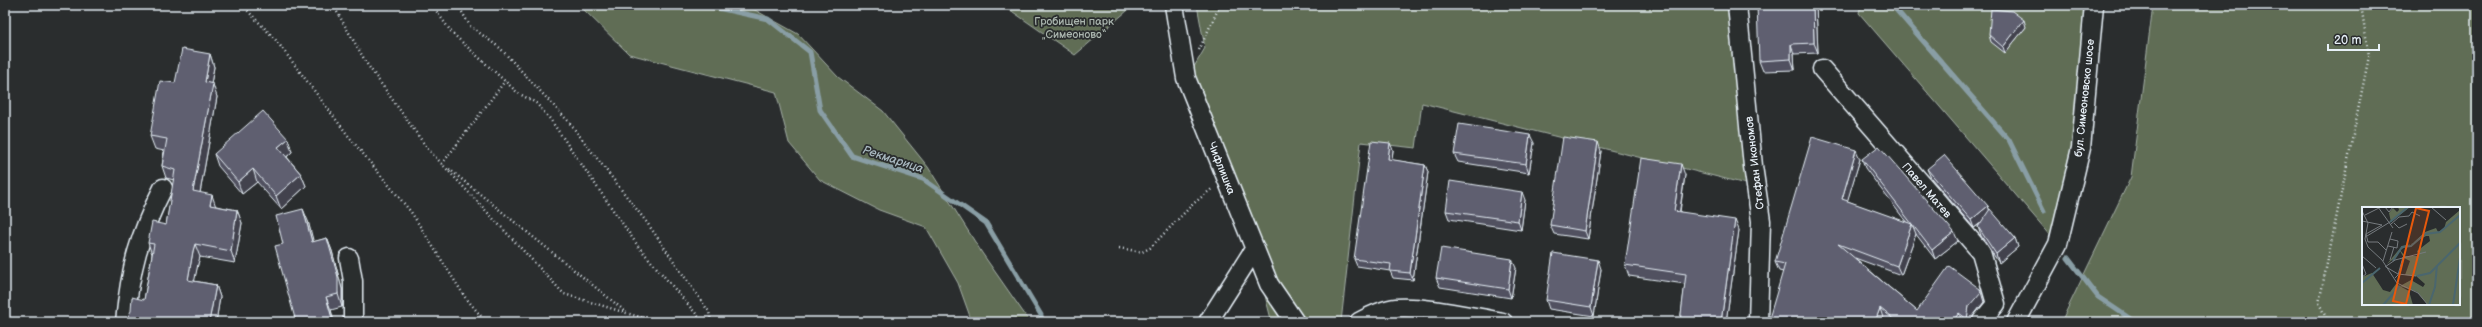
<svg xmlns="http://www.w3.org/2000/svg" width="2482" height="327" viewBox="0 0 2482 327" font-family="'Balsamiq Sans',sans-serif">
	<rect width="100%" height="100%" fill="#2a2d2e"/>
	<filter id="ink" filterUnits="userSpaceOnUse"><feTurbulence type="fractalNoise" baseFrequency=".025" numOctaves="2"/><feDisplacementMap in="SourceGraphic" scale="8" xChannelSelector="R" yChannelSelector="G"/><feConvolveMatrix kernelMatrix="1 2 1 2 8 2 1 2 1" color-interpolation-filters="sRGB"/></filter>
	<g filter="url(#ink)">
		<path fill="#606d55" stroke="#a4afa6" fill-rule="evenodd" d="M579,5H746L798,34L838,77L883,111L928,167L982,253L1030,322H972L958,283L926,227L879,210L820,180L789,143L776,92L629,54Z
			M1003,5H1134L1075,55Z
			M1197,5H1737L1754,186L1422,103L1416,148L1361,142L1341,322H1268L1271,319L1242,206L1191,72L1205,48Z
			M1861,5H2094L2058,244L1859,13Z
			M2153,5H2477V322H2061L2131,177ZM2363,208H2459V304H2363Z"/>
		<g fill="none" stroke-linecap="round" stroke-linejoin="round">
			<path stroke="#899ea5" stroke-width="5" d="M704,5L768,19L810,52L820,110L852,156L923,179L986,223L1041,315L1042,322
				M1892,5L2009,140L2044,211
				M2068,258L2098,297L2135,322"/>
			<g stroke="#e8f1f8" stroke-width="21">
				<path id="minor" d="M1174,5L1186,78L1269,284L1295,322
					M1737,5L1753,166L1761,221L1758,322
					M1822,69L1981,252L1996,304L1981,322
					M349,258L353,281V322
					M125,322C130,269 139,235 163,188
					M1208,322L1255,248
					M1359,322C1370,316 1384,309 1396,308C1427,306 1471,317 1503,322
					M2016,322L2058,244L2081,148L2094,5"/>
			</g>
			<path stroke="#e8f1f8" stroke-width="2.5" stroke-dasharray="1 3" stroke-linecap="butt" d="M242,5L275,39L350,138L411,212L465,297L486,322
				M333,5L367,64L427,148L564,294L656,322
				M432,5L452,33L518,93L536,103L550,119L638,246L703,322
				M458,5L470,26L500,48L568,121L648,224L709,312L711,322
				M1199,50L1220,5
				M442,164L505,81
				M449,169L626,312
				M1119,248L1142,252L1150,248L1193,204L1213,188
				M2328,322L2319,303L2369,56L2361,5"/>
			<use href="#minor" stroke="#2a2d2e" stroke-width="18"/>
		</g>
		<path fill="#515160" stroke="#e8f1f8" d="M1816,5L1818,53L1794,54L1795,70L1763,71L1759,61Z
			M2026,27L2005,53L1991,42L1989,35Z
			M210,54L214,67L211,84L217,97L200,193L216,206L237,210L242,223L235,263L200,257L198,264L194,281L216,285L220,297L216,322H128L127,318L144,300L152,254L148,243L166,225L174,180L166,178L162,166L164,151L155,149L150,136Z
			M288,139L292,152L287,157L301,174L306,186L281,209L257,182L242,194L218,166L214,154Z
			M1534,143L1529,173L1458,162L1454,154Z
			M1393,150L1392,160L1425,165L1428,172L1413,280L1393,278L1390,271L1357,266L1354,259Z
			M1601,151L1588,239L1554,234L1550,225Z
			M1860,159L1847,201L1907,223L1865,168L1862,159L1958,241L1935,259L1915,233L1916,234L1901,275L1855,258L1917,311L1984,302L1973,316L1972,322H1889L1883,318L1783,272L1779,271L1775,262Z
			M1927,169L1988,206L1990,211L2015,238L2018,247L1999,263L1981,236L1978,227L1980,224L1974,228L1931,178Z
			M1685,175L1680,212L1739,230L1726,322H1680L1685,284L1629,276L1625,265Z
			M1525,200L1521,230L1449,219L1446,211Z
			M308,221L313,242L327,238L332,251L342,289V307L331,310L334,322H296L283,244Z
			M1516,268L1511,298L1440,287L1436,278Z
			M1601,269L1594,316L1549,309L1546,300Z"/>
		<path fill="#42424e" stroke="#e8f1f8" d="M1813,5H1816L1818,53L1814,43Z
			M2024,20L2026,27L2005,53L2003,47Z
			M1791,44L1794,54L1795,70L1791,59Z
			M210,54L214,67L209,95L205,82Z
			M213,84L217,97L198,204L193,191Z
			M1530,135L1534,143L1529,173L1526,164Z
			M288,139L292,152L283,160L278,147Z
			M1598,142L1601,151L1588,239L1585,231Z
			M1390,143L1393,150L1391,167L1388,159Z
			M1856,150L1860,159L1845,209L1842,199Z
			M1681,164L1685,175L1678,222L1674,211Z
			M1425,165L1428,172L1413,280L1410,273Z
			M253,169L257,182L242,194L238,182Z
			M301,174L306,186L281,209L276,196Z
			M1522,192L1525,200L1521,230L1518,221Z
			M212,195L216,207L210,205Z
			M1988,206L1991,215L1974,228L1971,220Z
			M303,209L308,221L317,255L312,242Z
			M237,210L242,223L235,263L231,251Z
			M1735,220L1739,230L1726,322H1721Z
			M1912,224L1916,234L1901,275L1897,266Z
			M1954,232L1958,241L1935,259L1932,250Z
			M327,238L332,251L342,289V307L338,294Z
			M2015,238L2018,247L1999,263L1996,254Z
			M195,244L200,257L198,264L192,293L188,280L193,251Z
			M1512,259L1516,268L1511,298L1508,289Z
			M1598,260L1601,269L1594,316L1591,307Z
			M216,285L220,297L216,322H209Z
			M1980,289L1984,302L1973,316L1972,322H1968L1967,319L1969,306Z
			M326,297L331,310L334,322H333Z
			M1880,308L1883,318L1882,322H1875Z
			M1959,313L1962,322H1952Z"/>
		<path fill="#5e5e70" stroke="#e8f1f8" d="M1757,5H1813L1814,43L1791,44V59L1759,61Z
			M1991,9L2012,11L2024,20L2003,47L1989,35Z
			M182,49L210,54L205,82L213,84L193,191L212,195L210,205L237,210L231,251L195,244L193,251L188,280L216,285L209,322H190L174,319L173,322H150L127,318L131,311L132,297L144,300L154,244L148,243L152,222L166,225L175,170L162,166L167,139L150,136L160,81L175,83Z
			M263,111L288,139L278,147L301,174L276,196L253,169L238,182L214,154Z
			M1459,124L1530,135L1526,164L1454,154Z
			M1563,137L1598,142L1585,231L1550,225Z
			M1812,137L1856,150L1842,199L1912,224L1897,266L1838,244L1917,311L1949,266L1980,289L1981,292L1969,306L1967,319L1959,313L1952,322H1897L1880,308L1875,322H1768L1785,264L1775,262Z
			M1371,141L1390,143L1388,159L1425,165L1410,273L1390,271L1391,264L1354,259Z
			M1879,146L1954,232L1932,250L1862,159Z
			M1944,155L1988,206L1971,220L1927,169Z
			M1641,158L1681,164L1674,211L1735,220L1721,322H1680L1686,274L1625,265Z
			M1450,181L1522,192L1518,221L1446,211Z
			M303,209L312,242L327,238L338,277V294L326,297L333,322H296L275,246L283,244L276,216Z
			M1990,209L2015,238L1996,254L1978,227Z
			M1441,248L1512,259L1508,289L1436,278Z
			M1553,253L1598,260L1591,307L1546,300Z"/>
	</g>
	<g text-anchor="middle" stroke-width="3.5" stroke-linejoin="round" paint-order="stroke">
		<g font-size="11" fill="#abb6af" stroke="#2a2d2e">
			<text x="1074" y="25">Гробищен парк<tspan x="1074" dy="13">„Симеоново“</tspan></text>
		</g>
		<g font-size="11" fill="#e8f1f8" stroke="#2a2d2e">
			<text transform="translate(2084 98) rotate(-84)" y="4">бул. Симеоновско шосе</text>
			<text transform="translate(1754 163) rotate(-97)" y="4">Стефан Икономов</text>
			<text transform="translate(1222 168) rotate(68)" y="4">Чифлишка</text>
			<text transform="translate(1927 190) rotate(49)" y="4">Павел Матев</text>
		</g>
		<g font-size="12" font-style="italic" fill="#a9b9c1" stroke="#2a2d2e">
			<text transform="translate(893 159) rotate(18)" y="4">Рекмарица</text>
		</g>
	</g>
	<g transform="translate(2362 207)">
		<rect width="98" height="98" fill="#2a2d2e"/>
		<path d="M36,0H48L29,15L27,6L31,1L35,5L37,3ZM98,3V98H66L55,85L38,79L49,73L61,80L63,77L54,69L43,68L48,54L42,51L38,44L34,50L25,57L40,39L50,37L63,25L74,21L76,25L82,22L84,15ZM64,29H67L68,34L55,44L57,49H43L38,43ZM10,66L21,83L28,85L34,77L47,84L51,98H0V70Z" fill="#606d55" fill-rule="evenodd"/>
		<path fill="none" stroke="#4a666e" stroke-width="2" d="M28,15L46,0M31,54L40,40L49,39L63,27L78,25L98,8M55,69L68,66L98,36M0,76L18,61M21,98L38,79M67,98L73,80L75,58M91,98L98,51"/>
		<path fill="none" stroke="#767b7f" stroke-width="1" d="M16,0L31,21M23,0L27,5L31,0M69,0L84,13M0,4L6,16L3,32L6,40L20,53L35,76L56,86L66,98M3,8L19,0M0,14L20,18L4,27M32,16L37,21L45,17M29,17L37,10L47,9L50,5L58,9M4,27L6,35H16L24,43M5,29L28,15M26,39L35,41L36,34L28,32M0,49L14,61M28,53L32,40M21,54L30,25M0,57L4,67L0,70M23,60L33,53L64,45M24,60L36,67L54,69M33,71L36,68L41,50"/>
		<path fill="#e8590c" fill-opacity="0.15" stroke="#e8590c" stroke-width="2" d="M54,1L67,4L44,97L31,94Z"/>
		<rect width="98" height="98" fill="none" stroke="#e8f1f8" stroke-width="2"/>
	</g>
	<rect width="2482" height="327" fill="none" stroke="#2a2d2e" stroke-width="20"/>
	<rect x="10" y="10" width="2462" height="307" fill="none" stroke="#e8f1f8" stroke-width="1.5" filter="url(#ink)"/>
	<path d="M2328 44v6h51v-6" fill="none" stroke="#e8f1f8" stroke-width="2"/>
	<text x="2334" y="44" font-size="12" fill="#e8f1f8" stroke="#2a2d2e" stroke-width="3" paint-order="stroke">20 m</text>
</svg>
